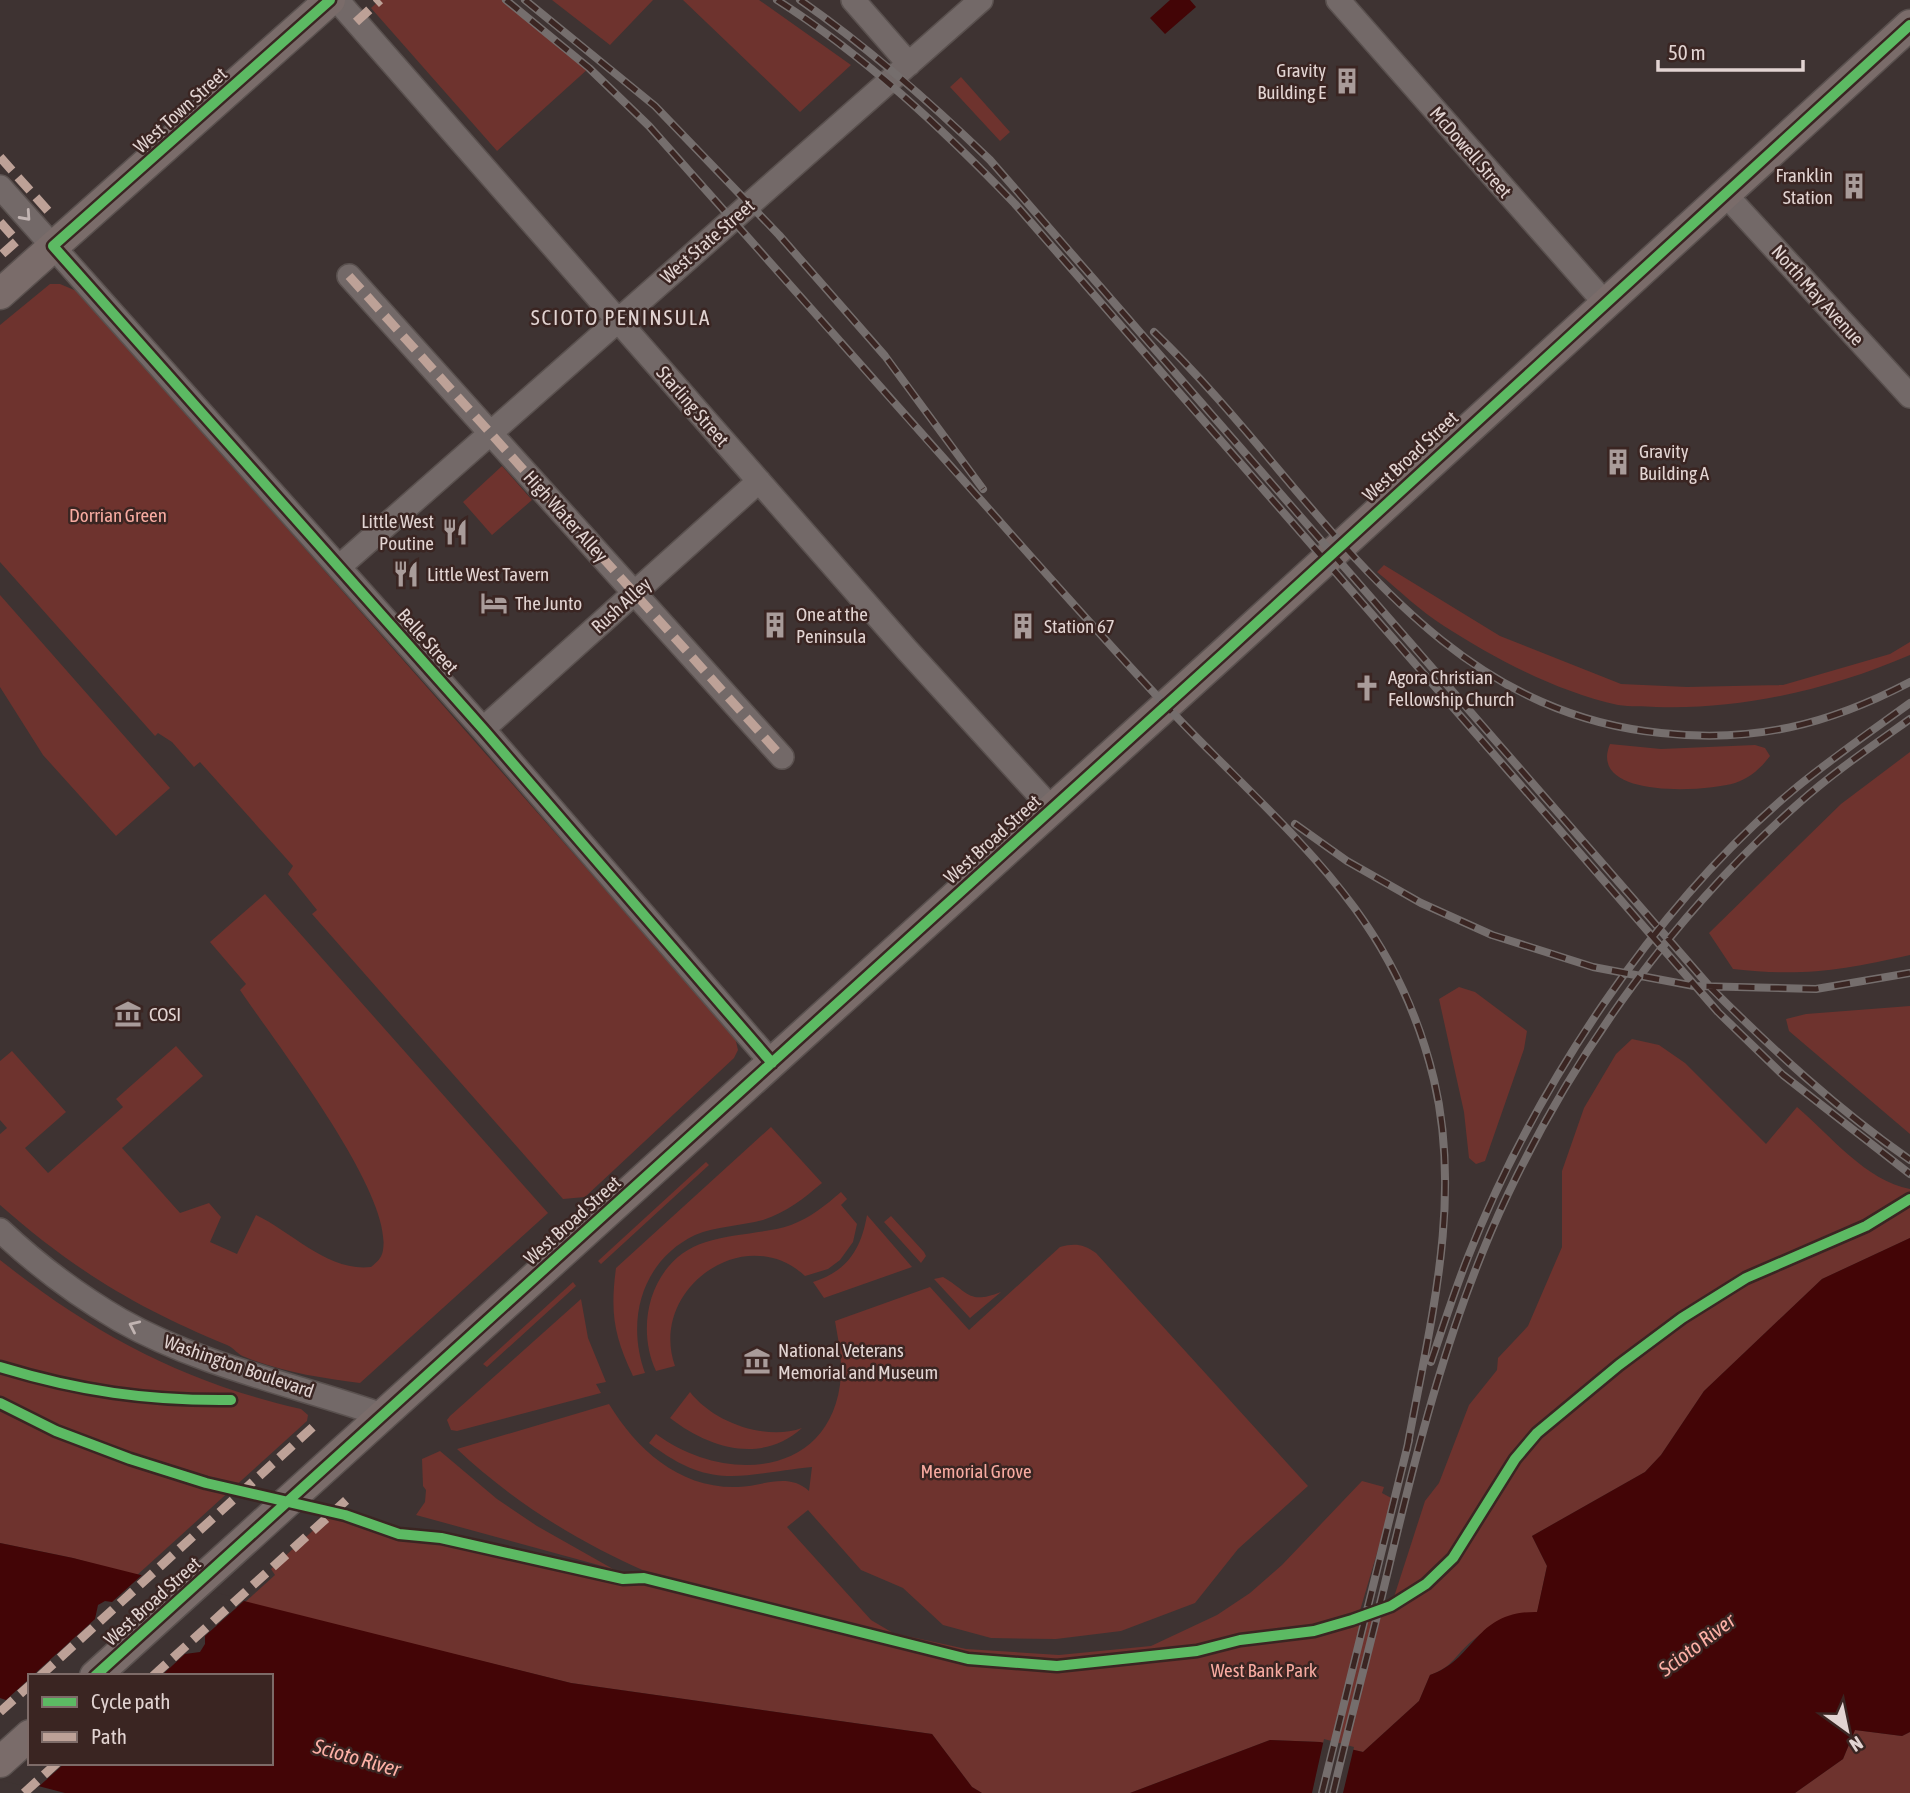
<svg xmlns="http://www.w3.org/2000/svg" width="1910" height="1793" viewBox="0 0 1910 1793" font-family="'Asap Condensed',sans-serif">
	<rect width="100%" height="100%" fill="#3e3332"/>
	<path fill="#6e332e" fill-rule="evenodd" d="M380,0H506L589,68L497,151L371,8Z
		M552,0H653L610,45Z
		M683,0H759L851,65L800,112Z
		M961,77L1010,132L1000,141L950,87Z
		M50,284H60L79,292L735,1037L738,1050L734,1058L585,1197L563,1199L312,914L317,910L288,874L293,866L200,762L194,767L172,742L158,733L155,736L0,562V325Z
		M502,466L532,500L492,535L463,502Z
		M1384,565L1500,636L1621,684L1687,687L1783,685L1890,654L1910,642V655C1831,689 1742,710 1656,707C1644,706 1630,707 1618,705C1558,692 1495,659 1444,626C1420,611 1399,590 1377,572Z
		M0,595L170,788L116,836L43,755L0,687Z
		M1610,744L1661,749L1755,745L1765,748L1770,756C1761,768 1750,778 1735,783C1705,792 1587,799 1610,744Z
		M1910,752V955C1843,970 1802,977 1733,969L1709,933L1841,804Z
		M265,894L548,1213L360,1383C321,1378 281,1372 245,1357C238,1355 234,1348 227,1345C137,1308 74,1270 0,1205V1134L7,1128L0,1120V1061L12,1051L66,1112L25,1148L48,1173L123,1107L116,1099L176,1046L203,1076L122,1148L180,1213L209,1203L221,1217L210,1242L237,1254L256,1215C292,1232 328,1272 371,1267C377,1262 382,1258 383,1250C393,1192 274,1041 240,990L246,984L210,942Z
		M1459,987L1475,992L1527,1031L1524,1049L1485,1161L1476,1164L1469,1158L1464,1112L1439,999Z
		M1910,1006V1134L1789,1031L1786,1019L1806,1014Z
		M1632,1039L1659,1045L1685,1063L1766,1144L1797,1107C1830,1135 1866,1181 1910,1189V1192L1846,1230L1729,1283L1695,1303L1608,1367L1530,1434L1507,1461L1446,1561L1394,1597L1425,1501L1439,1483L1469,1405L1497,1370L1498,1358L1528,1326L1562,1247V1171L1584,1108L1616,1054Z
		M771,1127L822,1183C803,1199 787,1212 763,1220C741,1226 716,1226 695,1235C641,1261 626,1321 645,1373L633,1376C614,1336 610,1313 616,1268Z
		M706,1162L709,1165L601,1264L598,1261Z
		M841,1192L847,1199L841,1205L857,1224L853,1242L840,1260L828,1269L805,1276C744,1220 648,1290 675,1366L656,1371C634,1324 652,1258 706,1242C734,1233 764,1234 791,1225C810,1218 826,1205 841,1192Z
		M1910,1206V1238L1822,1279L1704,1391L1661,1455L1645,1472L1532,1536L1547,1566L1537,1613C1512,1612 1491,1625 1472,1641C1455,1655 1453,1667 1430,1675L1419,1701L1363,1752L1320,1742L1270,1740L1130,1793H982L972,1787L932,1734L571,1683L244,1603L275,1575L271,1569L331,1514L623,1579L644,1578L697,1590C682,1581 663,1578 647,1572C578,1542 512,1501 457,1449L609,1404C637,1450 680,1489 738,1487C763,1486 788,1472 809,1491L812,1467C741,1474 713,1492 649,1443L656,1434C725,1485 834,1478 841,1375C842,1357 838,1339 835,1321L930,1287L969,1330L1060,1247C1075,1243 1083,1244 1096,1253L1308,1486L1238,1549L1195,1603L1121,1631L1056,1639L991,1638L943,1625L903,1588L861,1570L808,1510L787,1527L871,1620L893,1633L966,1649L1059,1655L1151,1646L1217,1615L1250,1593L1282,1565L1362,1481L1384,1487L1382,1493L1393,1499L1356,1624C1475,1585 1466,1523 1536,1441C1551,1422 1573,1407 1592,1392C1639,1354 1689,1313 1743,1285C1798,1256 1858,1241 1910,1206ZM803,1614L973,1656L1055,1660L1129,1657L1122,1660L1057,1666L968,1659L797,1615Z
		M867,1215L912,1267L824,1298L813,1282C847,1271 861,1250 867,1215Z
		M891,1216L924,1252L926,1256L921,1263L884,1222Z
		M0,1260C95,1335 183,1382 301,1409L308,1415L307,1421L136,1576L73,1558L0,1543Z
		M943,1277C969,1292 968,1305 1001,1292L970,1318L934,1279Z
		M573,1282L576,1286L487,1367L483,1364Z
		M581,1299L588,1338L606,1382L596,1384L601,1393L457,1431L451,1430L447,1420L450,1416Z
		M690,1392C714,1423 766,1441 802,1428C762,1464 710,1449 670,1418Z
		M440,1451L497,1499L537,1526L613,1569L416,1515L425,1502L426,1490L423,1486L422,1459Z
		M1855,1730L1902,1736L1910,1732V1793H1795L1843,1759Z"/>
	<path fill="#430506" fill-rule="evenodd" d="M1170,0H1190L1196,7L1165,34L1150,18Z
		M1910,1238V1732L1902,1736L1855,1730L1843,1759L1795,1793H1130L1270,1740L1320,1742L1363,1752L1419,1701L1430,1675C1476,1660 1474,1611 1537,1612L1547,1566L1532,1536L1645,1472L1661,1455L1704,1391L1822,1279Z
		M0,1543L73,1558L571,1683L932,1734L972,1787L982,1793H65L0,1776ZM30,1676H271V1763H30Z"/>
	<path fill="#3e3332" d="M143,1574L245,1600L205,1636V1644L200,1652L185,1654L161,1676H32L95,1619L98,1605L105,1601L112,1602Z
		M30,1678V1763H65L36,1789L0,1780V1698L6,1700Z
		M1324,1739L1354,1747L1343,1793H1312Z"/>
	<g fill="none" stroke-linecap="round" stroke-linejoin="round">
		<g stroke="#5a514f" stroke-width="26">
			<path id="minor" d="M337,0L907,650L1052,809
				M853,0L909,64
				M1338,0L1605,303
				M0,187L483,729L772,1063
				M1725,194L1910,396
				M349,276L782,757
				M339,567L981,0
				M483,729L759,481
				M0,1230C36,1264 77,1295 120,1320C201,1366 296,1385 382,1415"/>
		</g>
		<g stroke="#5a514f" stroke-width="33">
			<path id="major" d="M0,294L330,0
				M95,1676L1224,653L1910,25
				M0,1762L30,1735"/>
		</g>
		<use href="#minor" stroke="#736968" stroke-width="23"/>
		<use href="#major" stroke="#7a6c6a" stroke-width="30"/>
		<g stroke="#756e6d" stroke-width="8">
			<path id="rail" d="M506,0L589,68L649,126C791,286 933,447 1076,607C1121,657 1166,708 1214,755C1316,857 1399,933 1434,1080C1463,1203 1429,1327 1407,1449
				M525,0L655,106L779,235L885,356L983,489
				M777,0C865,56 942,128 1015,204L1718,1012L1783,1075L1910,1174
				M800,0C869,48 930,102 990,160L1710,987C1772,1049 1837,1109 1910,1160
				M1154,332C1313,483 1418,709 1661,733C1754,743 1828,725 1910,682
				M1295,824L1347,861L1421,903L1492,935L1593,967L1694,986L1816,989L1910,973
				M1431,1362C1443,1327 1454,1292 1468,1257C1533,1091 1654,907 1791,792C1829,760 1870,732 1910,703
				M1322,1793L1409,1440
				M1333,1793C1350,1721 1369,1650 1386,1579C1417,1448 1450,1316 1508,1194C1578,1047 1677,911 1799,803C1834,772 1872,746 1910,719"/>
		</g>
		<use href="#rail" stroke="#3a2522" stroke-width="5" stroke-dasharray="16" stroke-linecap="butt"/>
		<path stroke="#bda197" stroke-width="9" stroke-dasharray="18 9" stroke-linecap="butt" d="M356,22L380,0
			M0,157L49,212
			M0,222L17,241L0,256
			M349,276L782,757
			M40,1676L314,1426
			M153,1676L352,1495
			M0,1712L30,1685
			M24,1793L57,1763"/>
		<g stroke="#3a2522" stroke-width="15">
			<path id="cycleway" d="M330,0L53,246L483,729L772,1063
				M0,1367C79,1391 147,1401 231,1400
				M0,1403L56,1431L130,1459L206,1483L345,1515L399,1534L441,1538L623,1579L644,1578L968,1659L1057,1666L1197,1651L1240,1640L1314,1631L1352,1620L1391,1606L1426,1584L1453,1558L1515,1459L1537,1433L1619,1365L1682,1318L1746,1278L1866,1226L1910,1199
				M95,1676L1224,653L1910,25"/>
		</g>
		<use href="#cycleway" stroke="#5cba63" stroke-width="10"/>
	</g>
	<defs><path id="oneway-chevron" d="M-2-3.5L2.5 0L-2 3.5" fill="none" stroke-width="1.6" stroke-linecap="round" stroke-linejoin="round" transform="scale(1.75)"/></defs>
	<g stroke="#c1b4b2">
		<use href="#oneway-chevron" transform="translate(26 216) rotate(48)"/>
		<use href="#oneway-chevron" transform="translate(134 1326) rotate(-155)"/>
	</g>
	<defs>
		<g id="building-bare" transform="scale(2.1)"><path d="M-4-6H4V6H1V3H-1V6H-4ZM-2.5-4.3h1.7v1.8h-1.7ZM.8-4.3h1.7v1.8H.8ZM-2.5-1h1.7V.8h-1.7ZM.8-1h1.7V.8H.8Z" fill="#a99c9a" stroke="#3a2522" stroke-width="2.5" paint-order="stroke"/></g>
		<g id="restaurant-bare" transform="scale(2.1)"><path d="M-5-6h1v4h1v-4h1v4h1v-4h1v5L-1.5 .5V6h-2V.5L-5-1ZM5-6V6H3V1.5H1.5Q1.5-4 5-6Z" fill="#a99c9a" stroke="#3a2522" stroke-width="2.5" paint-order="stroke"/></g>
		<g id="hotel-bare" transform="scale(2.1)"><path d="M-6-4.5h1.5V1H6V5H4.5V3h-9V5H-6ZM-4 0a1.8 1.8 0 1 1 3.6 0ZM.5 0V-2.5h3Q6-2.5 6 0Z" fill="#a99c9a" stroke="#3a2522" stroke-width="2.5" paint-order="stroke"/></g>
		<g id="church-bare" transform="scale(2.1)"><path d="M-1.2-6h2.4v3.5h3.3v2.4h-3.3V6h-2.4V-.1h-3.3v-2.4h3.3Z" fill="#a99c9a" stroke="#3a2522" stroke-width="2.5" paint-order="stroke"/></g>
		<g id="museum-bare" transform="scale(2.1)"><path d="M0-6L6-3V-2H-6V-3ZM-5-1h2V3h-2ZM-1-1h2V3h-2ZM3-1h2V3H3ZM-6 4H6V6H-6Z" fill="#a99c9a" stroke="#3a2522" stroke-width="2.5" paint-order="stroke"/></g>
	</defs>
	<g fill-rule="evenodd">
		<use href="#building-bare" x="1347" y="81"/>
		<use href="#building-bare" x="1854" y="186"/>
		<use href="#building-bare" x="1618" y="462"/>
		<use href="#restaurant-bare" x="455" y="532"/>
		<use href="#restaurant-bare" x="406" y="574"/>
		<use href="#hotel-bare" x="494" y="603"/>
		<use href="#building-bare" x="775" y="625"/>
		<use href="#building-bare" x="1023" y="626"/>
		<use href="#church-bare" x="1367" y="688"/>
		<use href="#museum-bare" x="128" y="1014"/>
		<use href="#museum-bare" x="757" y="1361"/>
	</g>
	<g text-anchor="middle" stroke-width="5" stroke-linejoin="round" paint-order="stroke">
		<g font-size="19" fill="#e2d4d2" stroke="#3a2522" text-anchor="start">
			<text x="1326" y="77" text-anchor="end">Gravity<tspan x="1326" dy="22">Building E</tspan></text>
			<text x="1833" y="182" text-anchor="end">Franklin<tspan x="1833" dy="22">Station</tspan></text>
			<text x="1639" y="458">Gravity<tspan x="1639" dy="22">Building A</tspan></text>
			<text x="434" y="528" text-anchor="end">Little West<tspan x="434" dy="22">Poutine</tspan></text>
			<text x="427" y="581">Little West Tavern</text>
			<text x="515" y="610">The Junto</text>
			<text x="796" y="621">One at the<tspan x="796" dy="22">Peninsula</tspan></text>
			<text x="1044" y="633">Station 67</text>
			<text x="1388" y="684">Agora Christian<tspan x="1388" dy="22">Fellowship Church</tspan></text>
			<text x="149" y="1021">COSI</text>
			<text x="778" y="1357">National Veterans<tspan x="778" dy="22">Memorial and Museum</tspan></text>
		</g>
		<g font-size="19" fill="#e2d4d2" stroke="#3a2522">
			<text transform="translate(180 110) rotate(-42)" y="7">West Town Street</text>
			<text transform="translate(1471 152) rotate(49)" y="7">McDowell Street</text>
			<text transform="translate(707 241) rotate(-41)" y="7">West State Street</text>
			<text transform="translate(1818 295) rotate(48)" y="7">North May Avenue</text>
			<text transform="translate(693 406) rotate(49)" y="7">Starling Street</text>
			<text transform="translate(1410 456) rotate(-43)" y="7">West Broad Street</text>
			<text transform="translate(566 516) rotate(48)" y="7">High Water Alley</text>
			<text transform="translate(621 605) rotate(-42)" y="7">Rush Alley</text>
			<text transform="translate(428 641) rotate(48)" y="7">Belle Street</text>
			<text transform="translate(992 839) rotate(-42)" y="7">West Broad Street</text>
			<text transform="translate(572 1220) rotate(-42)" y="7">West Broad Street</text>
			<text transform="translate(239 1366) rotate(19)" y="7">Washington Boulevard</text>
			<text transform="translate(152 1601) rotate(-42)" y="7">West Broad Street</text>
		</g>
		<g font-size="19" fill="#f8aba1" stroke="#3a2522">
			<text x="118" y="522">Dorrian Green</text>
			<text x="976" y="1478">Memorial Grove</text>
			<text x="1264" y="1677">West Bank Park</text>
		</g>
		<g font-size="21" letter-spacing="2" fill="#e2d4d2" stroke="#3a2522">
			<text x="621" y="325">SCIOTO PENINSULA</text>
		</g>
		<g font-size="21" font-style="italic" fill="#fdb0a6" stroke="#3a2522">
			<text transform="translate(1697 1645) rotate(-37)" y="7">Scioto River</text>
			<text transform="translate(357 1758) rotate(16)" y="7">Scioto River</text>
		</g>
	</g>
	<rect x="28" y="1674" width="245" height="91" fill="#3a2522" stroke="#7d6b68" stroke-width="2"/>
	<rect x="42" y="1697" width="35" height="10" fill="#5cba63" stroke="#7d6b68" stroke-width="2"/>
	<text x="91" y="1709" font-size="21" fill="#e2d4d2">Cycle path</text>
	<rect x="42" y="1732" width="35" height="10" fill="#bda197" stroke="#7d6b68" stroke-width="2"/>
	<text x="91" y="1744" font-size="21" fill="#e2d4d2">Path</text>
	<g transform="translate(1847 1730) rotate(147)" stroke="#3a2522" stroke-width="5" paint-order="stroke">
	<path d="M0-5L12 26L0 18L-12 26Z" fill="#e2d4d2"/>
	<text y="-10" font-size="19" font-weight="bold" text-anchor="middle" fill="#e2d4d2">N</text>
	</g>
	<path d="M1658 60v10h145v-10" fill="none" stroke="#e2d4d2" stroke-width="3.5"/>
	<text x="1668" y="60" font-size="21" fill="#e2d4d2" stroke="#3a2522" stroke-width="5" paint-order="stroke">50 m</text>
</svg>
